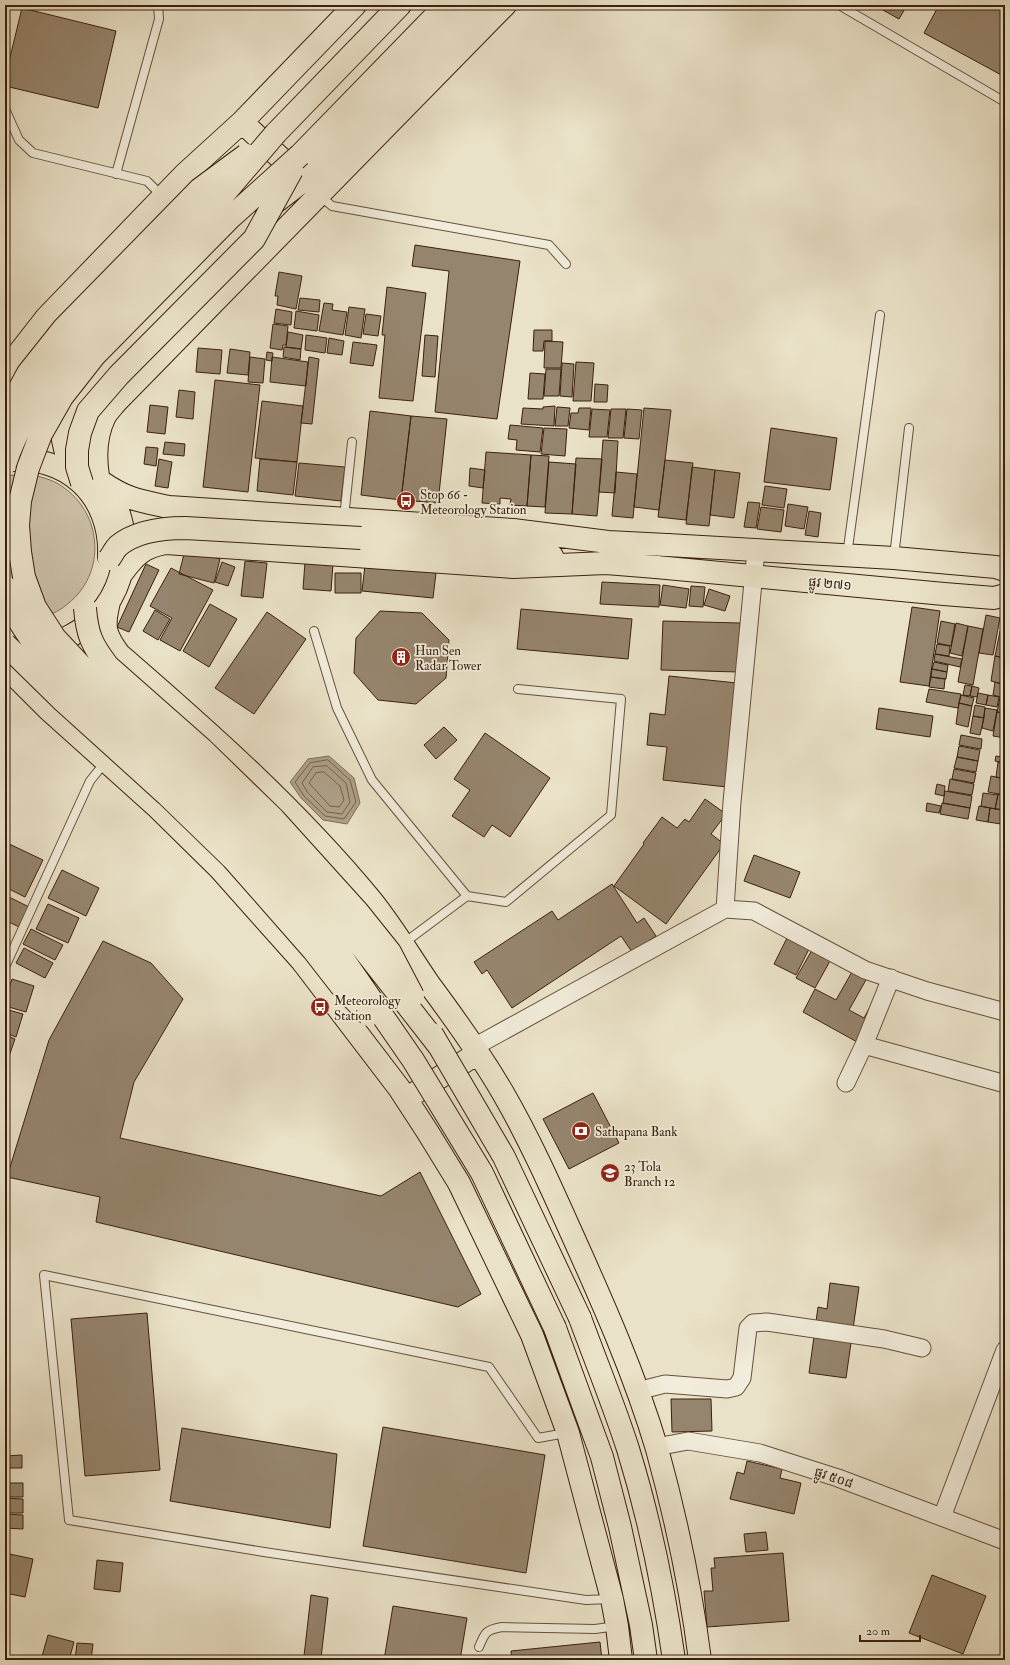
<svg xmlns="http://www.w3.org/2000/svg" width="1010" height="1665" viewBox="0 0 1010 1665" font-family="'IM FELL Double Pica','Noto Sans Khmer',serif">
	<rect width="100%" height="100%" fill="#eae2c8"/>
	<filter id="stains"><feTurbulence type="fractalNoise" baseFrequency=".005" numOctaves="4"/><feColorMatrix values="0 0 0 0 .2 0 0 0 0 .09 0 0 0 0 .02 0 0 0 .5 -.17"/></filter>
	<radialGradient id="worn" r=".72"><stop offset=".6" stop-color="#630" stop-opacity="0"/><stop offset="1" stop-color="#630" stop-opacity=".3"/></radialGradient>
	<path fill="#ccc1a8" stroke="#84705a" d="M25,474C39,476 52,479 63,487C98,511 106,561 78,594C70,603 59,612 48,615C37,618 17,616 5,617V476Z"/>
	<path fill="#aea088" stroke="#806d56" d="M329,756L354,778L360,803L347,824L323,820L301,798L290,782L308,759Z"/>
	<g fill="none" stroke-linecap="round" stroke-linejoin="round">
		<path stroke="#74604a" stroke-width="1" d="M328,760L350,780L356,802L344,819L325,816L304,796L295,782L310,763Z
			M327,766L346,783L350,802L342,814L327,812L308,793L302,783L313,767Z
			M324,772L340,786L344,800L339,807L330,806L309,783L316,773Z"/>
	</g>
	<path fill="#96856e" stroke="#3b200c" d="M874,5H907L899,19Z
		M939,5H1005V77L924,33Z
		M22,8L116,31L98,108L5,86V78Z
		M415,245L520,261L497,419L435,412L449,271L412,266Z
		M279,272L302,276L296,309L277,305L278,296H275Z
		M387,287L426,293L413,401L379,398L385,335H382Z
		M300,298L320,300L319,312L298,310Z
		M324,303L333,304L332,310L347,312L343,335L319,331Z
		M349,307L365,309L361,338L345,335Z
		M276,309L292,312L291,325L274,323Z
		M296,311L319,315L317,331L294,328Z
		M366,314L381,316L378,336L363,334Z
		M273,324L288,326L286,345H283L282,350L270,348Z
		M534,330H552V341H544L543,351H533Z
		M288,332L303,335L301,349L286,347Z
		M306,335L327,338L325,353L305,350Z
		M425,335L438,336L435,377L422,376Z
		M329,338L344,341L342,355L327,353Z
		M545,341L563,342L561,368H544Z
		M353,342L377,345L373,366L350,363Z
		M284,347L301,349L300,360L283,357Z
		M198,348L222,350L220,374L196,372Z
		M230,349L250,352L248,375L227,373Z
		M267,352L273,353L272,361L266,360Z
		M250,357L265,359L263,383L248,382Z
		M272,357L308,362L306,386L270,382Z
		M309,357L319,359L312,424L301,423Z
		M576,362L594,363L591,401H573Z
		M562,363L574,364L572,397L560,396Z
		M546,369H561L559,396H544Z
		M530,373L545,374L543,399H528Z
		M215,380L260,385L248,492L203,487Z
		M595,384L608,385L607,402H594Z
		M179,390L195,392L193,419L176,417Z
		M262,401L303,406L297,462L255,458Z
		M150,405L168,407L165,434L147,432Z
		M555,406L554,426L521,424L523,408L543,409V407Z
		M557,407L570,408L568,426H555Z
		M579,408H591L589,430L569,428L571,413H578Z
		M644,408L671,410L659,510L634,507Z
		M592,409L610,410L607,437H589Z
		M611,409H626L623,438H608Z
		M627,409L642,410L639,439L624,438Z
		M370,411L411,416L401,500L361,495Z
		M411,416L447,419L438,503L401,500Z
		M510,425L543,428L540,452L516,450L517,440L508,439Z
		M544,428L567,429L565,456L541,454Z
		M771,428L837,438L830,490L764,482Z
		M603,440L618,441L615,493L599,492Z
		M165,442L185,444L184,456L163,454Z
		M146,447L158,448L156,466L144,464Z
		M486,452L531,455L527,506L510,505L511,499L500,498V504L482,503Z
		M531,455L549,456L545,507L527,506Z
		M576,458L602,459L597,516L572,514Z
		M159,459L172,462L168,488L155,486Z
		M260,459L297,462L293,495L257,491Z
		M665,460L693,463L686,520L658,517Z
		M549,462L576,464L572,514L545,513Z
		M299,463L345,467L341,501L295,496Z
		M692,467L715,470L709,526L686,524Z
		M470,468L485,470L483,488L469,486Z
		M715,470L740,473L734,518L710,515Z
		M616,472L637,474L633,518L612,516Z
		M765,486L787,489L784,508L762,505Z
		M748,502L760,503L756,528L744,527Z
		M788,504L808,507L804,529L785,526Z
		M761,507L784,510L781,532L757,529Z
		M809,511L821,513L818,537L805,535Z
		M185,550L220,559L214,583L179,574Z
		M245,561L267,563L263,598L241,596Z
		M222,562L235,567L228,586L215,582Z
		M305,562L333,564L331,591L303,589Z
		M146,564L159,570L129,632L117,627Z
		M365,565L436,573L433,598L362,591Z
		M171,568L213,590L180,651L160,640L172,618L150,606Z
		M335,573H361V593H335Z
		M602,582L660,585L659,607L600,604Z
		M663,585L689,589L686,608L660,605Z
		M691,586L705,587L703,607L689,606Z
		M709,589L730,596L725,611L704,605Z
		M210,604L237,619L209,667L183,651Z
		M912,607L940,611L929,686L900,682Z
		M521,609L632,619L628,659L517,649Z
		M155,610L170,619L158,640L143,631Z
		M380,611L422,613L449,640L446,678L416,704L378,700L354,673L356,638Z
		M267,612L306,639L254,714L215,688Z
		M986,615L1000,618L993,655L979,653Z
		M663,621L740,623L739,672L661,670Z
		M941,621L955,624L951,646L937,643Z
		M956,623L968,626L962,656L950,653Z
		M968,626L983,629L973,685L958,682Z
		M1000,631H1005V658L995,656Z
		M937,644L950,646L949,656L935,654Z
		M935,654L962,659L960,667L934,661Z
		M995,656L1005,658V669L1002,684L991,681Z
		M934,662L948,665L947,672L932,669Z
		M932,669L947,672L946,679L931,677Z
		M1005,669V688L1002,687Z
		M669,676L737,683L727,787L663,780L667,747L647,745L650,713L665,715Z
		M931,677L945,679L944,689L929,687Z
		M995,682L1002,684V687L1005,688V698L993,695Z
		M965,685L972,686L970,696L963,695Z
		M972,686L979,688L977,697L970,696Z
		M929,689L961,694L958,708L926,702Z
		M978,693L988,695L986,705L976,703Z
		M961,695L974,698L972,706L959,703Z
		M988,695L999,697L997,707L986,705Z
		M1000,697L1005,698V713L997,712Z
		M959,703L972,706L968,727L956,724Z
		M975,705L985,707L984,718L973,716Z
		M879,708L933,716L930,737L876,729Z
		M985,708L997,710L993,731L982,728Z
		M997,712L1005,713V738L993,736Z
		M973,716L984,718L980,735L970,733Z
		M444,727L457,740L436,759L424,745Z
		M485,733L550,778L510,837L492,825L484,837L452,816L470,790L454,779Z
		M961,735L982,739L981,749L959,745Z
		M959,746L980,750L978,761L957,757Z
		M1003,748L1005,749V763L995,761L996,756L1002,757Z
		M957,757L978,761L976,772L954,768Z
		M998,762L1005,763V779L996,777Z
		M954,769L976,773L974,783L952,779Z
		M991,776L1005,779V795L988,792Z
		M950,779L974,784L972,795L948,791Z
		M937,784L945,786L944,796L935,794Z
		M945,791L972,796L970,808L943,803Z
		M983,793L998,795L995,809L981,806Z
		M998,794L1005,795V810L995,809Z
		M705,799L726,814L711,834L724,844L666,924L614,886L644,844L643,843L662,817L677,828L685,819L689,822Z
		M927,803L941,806L939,813L926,811Z
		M942,803L970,808L968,819L940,814Z
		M979,806L990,808L988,822L976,820Z
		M990,808L1004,810L1001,824L988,822Z
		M5,842L43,860L25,897L5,887Z
		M754,855L800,872L790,898L744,881Z
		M62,870L99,888L86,916L48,898Z
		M612,884L637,923L644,918L656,936L632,952L621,936L512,1008L487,970L482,974L474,962L552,911L558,920Z
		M5,895L31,908L21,928L5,920Z
		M48,904L79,918L68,943L36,929Z
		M31,929L63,945L55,960L23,944Z
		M791,930L813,941L796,975L774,964Z
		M103,941L151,963L183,999L134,1082L120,1138L381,1196L420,1172L481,1294L458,1307L96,1222L100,1197L7,1177L49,1040Z
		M24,948L53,963L45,978L16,963Z
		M812,950L830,961L815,988L796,978Z
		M857,963L871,971L849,1010L864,1018L873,1001L859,1043L803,1012L815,989L836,1000Z
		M12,979L34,986L26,1012L5,1006V1000Z
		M5,1009L23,1014L16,1037L5,1033Z
		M5,1035L15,1039L7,1062H5Z
		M593,1093L619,1143L569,1169L543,1119Z
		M830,1283L859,1287L846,1378L809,1373L818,1307L827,1309Z
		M147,1313L160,1470L85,1476L71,1319Z
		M671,1399H711L712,1431L672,1432Z
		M383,1427L545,1455L526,1573L363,1546Z
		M182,1428L337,1454L330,1528L170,1501Z
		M22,1455V1468H5V1456Z
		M747,1461L782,1469L780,1478L801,1483L794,1514L730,1499L737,1472L744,1474Z
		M5,1483H23V1497H5Z
		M5,1498L23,1499V1513H5Z
		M5,1514L23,1515V1529L5,1528Z
		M766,1532L768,1550L746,1552L744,1534Z
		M5,1553L33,1559L25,1597L5,1593Z
		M783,1553L789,1621L707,1627L704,1591H713L711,1568H715L714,1558Z
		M97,1560L123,1563L120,1592L94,1589Z
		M932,1575L986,1596L963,1654L909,1633Z
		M311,1595L328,1598L321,1658L304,1656Z
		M393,1606L467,1618L460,1660H384Z
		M48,1635L74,1642L69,1660H41Z
		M600,1642L602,1660H512L511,1651Z
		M77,1643L93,1644L91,1660H75Z"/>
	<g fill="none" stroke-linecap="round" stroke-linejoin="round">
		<g stroke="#67503b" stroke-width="10">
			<path id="lane" d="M839,5L1005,102
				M5,109L19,140L33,153L147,181L162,196
				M116,174L159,19L158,5
				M319,195L332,206L549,245L566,264
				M344,518L352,442
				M847,555L880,315
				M894,557L909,428
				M314,631L337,708L372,780L467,896L404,943
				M467,896L506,902L611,815L621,699L518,689
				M5,967L90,781L106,761
				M566,1433L538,1438L489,1367L44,1275L69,1520L264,1552L586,1600L611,1599
				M479,1647C485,1632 486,1630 502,1627L595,1629L617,1626"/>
		</g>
		<g stroke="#67503b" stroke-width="19">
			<path id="street" d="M725,909L754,911L865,970L927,991L1005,1012
				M864,1045L1002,1083
				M474,1047L725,909L732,802L756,551
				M846,1083L864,1045L891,978
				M637,1391L665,1384L727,1389L736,1387L742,1378L748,1328L753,1323L767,1322L884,1339L922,1348
				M656,1447L688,1441L760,1453L838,1478L1005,1541
				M942,1517L1005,1350"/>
		</g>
		<g stroke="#3b200c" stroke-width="24">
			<path id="primary" d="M667,545L894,558L996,567L1005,570
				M656,567L944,594L994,598L1005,595"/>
		</g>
		<g stroke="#3b200c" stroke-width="24">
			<path id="highway" d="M242,122L303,179
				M276,133L400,5
				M300,155L446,5
				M5,374L11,363L46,318L185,174L242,122L355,5
				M66,453L63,440V427L68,415L107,364L242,228L304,180L476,5
				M5,461C66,452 112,496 109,557
				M98,476C95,457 96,434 105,416C108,411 113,406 117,401L505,5
				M103,483C128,500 141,501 169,507L513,530L608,542L667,545
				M361,538L511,549L552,556
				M122,573C135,555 143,547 166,543L513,567L606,563L656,567
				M109,602C103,626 104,634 119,654C208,731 296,809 371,900C392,926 410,956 429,984C455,1019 481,1055 503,1093C529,1138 550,1185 571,1232C603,1303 635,1375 657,1449C676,1518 691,1589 700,1660
				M5,632L21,634L43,631
				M41,646C52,643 62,641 72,635C128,606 139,535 105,485
				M5,666L48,709L156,806L220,869L302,961L399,1088L427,1131L459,1183L532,1335L568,1433L612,1599L617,1626L621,1660
				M412,1095L478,1053
				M580,1318C596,1362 614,1405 628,1449C649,1517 664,1590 674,1660
				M555,1328L602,1457L620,1527L641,1625L646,1660"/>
		</g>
		<use href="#lane" stroke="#f1ecdb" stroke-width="8"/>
		<use href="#street" stroke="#f1ecdb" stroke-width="17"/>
		<use href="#primary" stroke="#eae2c8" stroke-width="22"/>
		<use href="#highway" stroke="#eae2c8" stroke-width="22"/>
		<g stroke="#3b200c" stroke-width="24" stroke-linecap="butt">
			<path id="highway-bridge" d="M300,155L230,218L95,355L62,397L41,434L28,468L20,501L18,525L20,552L24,577L35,607L55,638L85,670L191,763L262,832L343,923L439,1046
				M5,415L28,373L63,329L200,189L246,155
				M5,464C18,425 40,391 64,359L217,202L276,133
				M82,483L77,467V450L80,433L88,411L119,375L254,239L292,170
				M109,559C112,555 115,549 118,546C136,531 163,528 185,528L361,538
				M5,587L15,615L38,650L71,685L178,780L247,847L328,937L413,1060L482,1173L555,1328
				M85,608C87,635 92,645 108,666L202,749L274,819L358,912L390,952L413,996
				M5,644L61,699L167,795L233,859L313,950L341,986L369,1015
				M432,1034L504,1157L580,1318"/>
		</g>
		<use href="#highway-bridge" stroke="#eae2c8" stroke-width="22"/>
	</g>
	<defs>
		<g id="bus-disc" transform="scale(1)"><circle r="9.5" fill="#8f2418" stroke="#f1ecdb"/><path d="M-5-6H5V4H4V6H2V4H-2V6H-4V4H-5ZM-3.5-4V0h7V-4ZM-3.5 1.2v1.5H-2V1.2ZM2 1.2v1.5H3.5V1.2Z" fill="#fff"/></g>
		<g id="building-disc" transform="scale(1)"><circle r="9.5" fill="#8f2418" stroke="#f1ecdb"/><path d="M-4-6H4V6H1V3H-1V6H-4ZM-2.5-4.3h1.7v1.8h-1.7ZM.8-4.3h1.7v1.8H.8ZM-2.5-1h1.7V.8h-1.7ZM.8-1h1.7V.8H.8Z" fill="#fff"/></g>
		<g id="bank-disc" transform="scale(1)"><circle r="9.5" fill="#8f2418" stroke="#f1ecdb"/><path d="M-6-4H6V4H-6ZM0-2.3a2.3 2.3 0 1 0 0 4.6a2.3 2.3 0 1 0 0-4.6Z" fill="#fff"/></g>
		<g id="school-disc" transform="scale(1)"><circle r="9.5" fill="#8f2418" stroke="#f1ecdb"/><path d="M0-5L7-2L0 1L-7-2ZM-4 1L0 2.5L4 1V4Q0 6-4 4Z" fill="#fff"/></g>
	</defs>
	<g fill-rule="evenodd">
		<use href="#bus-disc" x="406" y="501"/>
		<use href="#building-disc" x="401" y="657"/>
		<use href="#bus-disc" x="320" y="1007"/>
		<use href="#bank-disc" x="581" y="1131"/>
		<use href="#school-disc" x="610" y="1173"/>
	</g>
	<g text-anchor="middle" stroke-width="3.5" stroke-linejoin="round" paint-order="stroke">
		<g font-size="13" fill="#3b200c" stroke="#f1ecdb" text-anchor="start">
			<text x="420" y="499">Stop 66 -<tspan x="420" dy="15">Meteorology Station</tspan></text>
			<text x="415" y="655">Hun Sen<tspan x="415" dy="15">Radar Tower</tspan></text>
			<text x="334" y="1005">Meteorology<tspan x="334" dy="15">Station</tspan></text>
			<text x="595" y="1136">Sathapana Bank</text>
			<text x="624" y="1171">23 Tola<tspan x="624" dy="15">Branch 12</tspan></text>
		</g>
		<g font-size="13" fill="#3b200c" stroke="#f1ecdb">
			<text transform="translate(830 583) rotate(5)" y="5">ផ្លូវ ២៧១</text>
			<text transform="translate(834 1477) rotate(19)" y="5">ផ្លូវ ៥០៨</text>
		</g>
	</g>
	<rect width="1010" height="1665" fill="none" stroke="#eae2c8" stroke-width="20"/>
	<rect x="6" y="6" width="998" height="1653" fill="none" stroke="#3b200c" stroke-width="2"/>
	<rect x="10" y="10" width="990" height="1645" fill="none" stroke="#3b200c"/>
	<path d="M860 1635v6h60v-6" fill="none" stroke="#3b200c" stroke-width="2"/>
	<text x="866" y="1635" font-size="12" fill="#3b200c" stroke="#f1ecdb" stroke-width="3" paint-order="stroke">20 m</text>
	<rect width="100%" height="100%" filter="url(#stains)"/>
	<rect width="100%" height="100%" fill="url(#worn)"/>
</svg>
